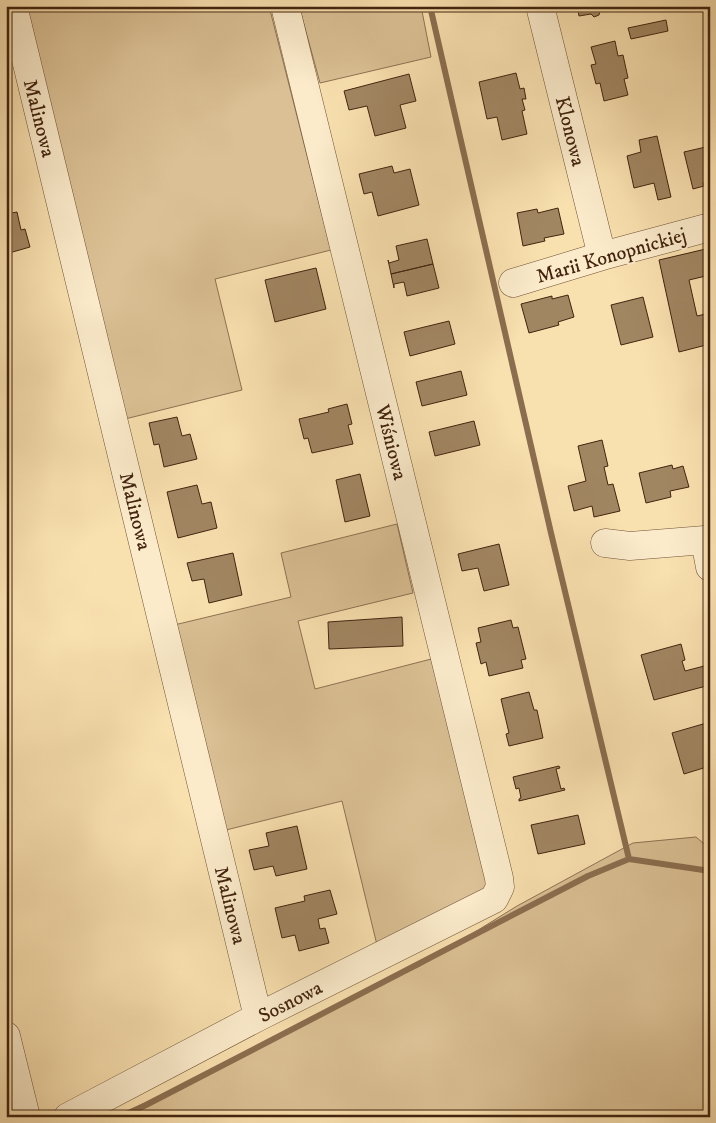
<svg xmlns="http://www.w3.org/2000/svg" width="716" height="1123" viewBox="0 0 716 1123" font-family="'IM FELL DW Pica',serif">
	<rect width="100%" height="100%" fill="#f9e0af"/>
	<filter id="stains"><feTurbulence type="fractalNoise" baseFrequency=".004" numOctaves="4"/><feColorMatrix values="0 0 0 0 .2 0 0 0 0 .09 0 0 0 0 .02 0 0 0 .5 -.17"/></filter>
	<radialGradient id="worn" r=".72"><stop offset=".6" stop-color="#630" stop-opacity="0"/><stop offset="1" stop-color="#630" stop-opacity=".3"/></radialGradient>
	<path fill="#dac094" stroke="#8e7252" d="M41,6H269L331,250L215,279L242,390L121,420L27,10Z
		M299,6H421L431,57L320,83Z
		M397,524L413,593L298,621L315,689L435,658L488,884L482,893L377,945L342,801L226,830L170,626L291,597L281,553Z
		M696,837L710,849V1117H115L234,1061L335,1006L420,966L517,906L633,843Z"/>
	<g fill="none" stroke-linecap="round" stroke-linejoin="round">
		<path stroke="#8b6e4f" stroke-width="6" d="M430,6L551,533L629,859
			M120,1117L146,1105L588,876L629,859L710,871"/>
	</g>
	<path fill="#a18662" stroke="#42240f" d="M577,6H601L602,11H600L599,15L594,17L591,14L579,16Z
		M666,20L668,31L631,39L628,28Z
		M615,41L618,56L623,55L628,78L624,79L628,95L604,101L600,83L596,84L591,65L596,64L591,47Z
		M516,73L520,89L524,88L526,99H522L525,110L522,111L527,134L502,140L497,117L487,119L479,82Z
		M409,74L416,101L400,105L406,128L375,136L367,106L349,110L344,91Z
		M657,136L671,197L658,200L654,183L634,188L627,156L641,152L639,140Z
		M710,146V181L703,183L704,186L693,189L684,152Z
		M392,166L394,173L410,169L419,205L378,216L372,192L364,194L359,174Z
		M558,208L564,234L544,238L545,241L523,246L517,213L537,209L538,213Z
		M17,212L21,230L25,229L30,247L9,253L6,247V214Z
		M427,239L433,264L391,274L388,260L389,263L399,260L396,246Z
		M710,248V275L689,280L697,316L710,313V344L679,352L659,260Z
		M433,264L439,288L407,296L404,282L394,284V288L391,274Z
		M316,268L326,309L275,322L265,280Z
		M568,295L574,317L558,322L559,325L529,333L521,304L552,296V299Z
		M643,297L653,337L621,345L611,305Z
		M449,321L455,344L410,356L404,332Z
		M461,371L467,395L422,406L416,382Z
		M347,404L352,424L348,425L353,444L312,453L308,438L304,439L299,419L329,412L328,409Z
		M177,417L182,436L190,434L197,459L164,467L159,444L154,445L149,423Z
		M474,421L480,445L435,456L429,432Z
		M602,440L608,466L604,467L608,485L613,484L620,511L594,517L592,506L574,511L568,486L586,481L578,446Z
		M672,465L673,469L683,466L689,487L670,491L671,497L646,503L639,473Z
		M360,474L370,516L345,522L336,480Z
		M197,485L202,504L211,502L217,528L178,538L167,492Z
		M499,544L509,585L484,591L478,568L462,571L458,554Z
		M233,553L242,595L209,603L204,579L192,581L187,563Z
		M402,617L403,646L329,649L328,622Z
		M511,620L513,628L518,627L526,659L521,660L523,668L489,676L486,662L481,664L476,643L481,642L478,628Z
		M681,644L685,660L682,661L685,671L708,665L710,672V685L654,700L641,655Z
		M529,692L534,710H537L543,738L509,746L506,734L509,733L501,699Z
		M710,722V766L684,774L672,733Z
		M559,766L560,768L556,769L561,789L564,788L565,790L519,801V799L521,798L519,788L516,789L513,777Z
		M578,815L585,844L538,854L531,825Z
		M297,826L307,869L276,876L273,866L254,870L249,850L269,846L266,833Z
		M330,890L337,914L318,919L320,929L325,928L329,943L299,951L295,935L282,938L275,908L305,901L304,896Z"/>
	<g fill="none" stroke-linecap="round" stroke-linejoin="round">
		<g stroke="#705337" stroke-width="29">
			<path id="minor" d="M13,6L258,1017
				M540,6L602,256
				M513,283L602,256L710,227
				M710,538L705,540L710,567
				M605,543L630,546L705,540
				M6,1036L26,1117
				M68,1117L258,1017L494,899L500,887L499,878L285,6"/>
		</g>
		<use href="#minor" stroke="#fbebcb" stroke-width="28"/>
	</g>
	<g text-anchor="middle" stroke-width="4" stroke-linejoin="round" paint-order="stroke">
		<g font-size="20" fill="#42240f" stroke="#fbebcb">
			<text transform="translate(40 118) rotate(76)" y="7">Malinowa</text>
			<text transform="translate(571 131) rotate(76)" y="7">Klonowa</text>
			<text transform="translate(611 255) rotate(-16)" y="7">Marii Konopnickiej</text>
			<text transform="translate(392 442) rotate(76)" y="7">Wiśniowa</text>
			<text transform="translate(136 511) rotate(76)" y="7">Malinowa</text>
			<text transform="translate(231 905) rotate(76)" y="7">Malinowa</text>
			<text transform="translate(290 1001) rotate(-27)" y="7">Sosnowa</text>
		</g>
	</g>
	<rect width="716" height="1123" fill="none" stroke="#f9e0af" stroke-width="25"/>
	<rect x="8" y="8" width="701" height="1108" fill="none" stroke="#42240f" stroke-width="2.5"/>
	<rect x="12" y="12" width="691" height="1098" fill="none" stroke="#42240f"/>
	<rect width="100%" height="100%" filter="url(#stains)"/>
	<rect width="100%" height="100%" fill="url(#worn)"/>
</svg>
